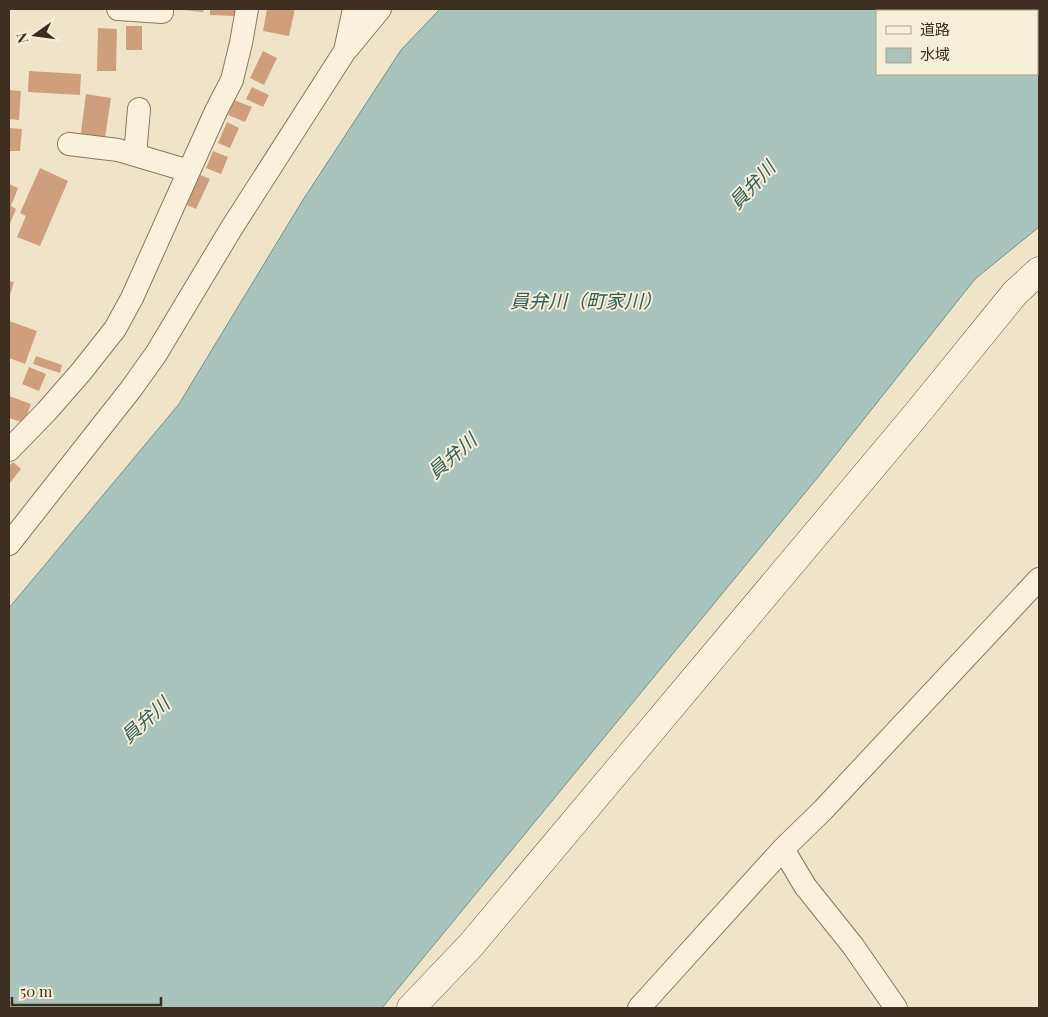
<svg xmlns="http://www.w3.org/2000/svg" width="1048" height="1017" viewBox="0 0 1048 1017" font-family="'Playfair Display','Noto Sans JP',serif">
	<rect width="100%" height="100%" fill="#f0e4c8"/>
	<path fill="#a9c4bc" stroke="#6f938a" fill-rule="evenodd" d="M440,9H1039V227L975,279L818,477L382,1008H9V608L179,404L301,203L401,50ZM877,11H1037V74H877Z"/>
	<path fill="#cf9f7d" d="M183,9H204L203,12L183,10Z
		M210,9H237L236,16L210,15Z
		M267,9H295L289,36L263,31Z
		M126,26H142V50H126Z
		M98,28L117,29L116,71H97Z
		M263,51L277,58L264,85L250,78Z
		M29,71L81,74L80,95L28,92Z
		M252,87L269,95L263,107L246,99Z
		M9,90L21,91L19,120L9,119Z
		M86,94L111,98L104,144L80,140Z
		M234,100L252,107L245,122L228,115Z
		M227,122L239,128L230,148L218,143Z
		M9,128L22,129L20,151H9Z
		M213,151L228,157L221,174L206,168Z
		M40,168L68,181L40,246L17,237L26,216L20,213Z
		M198,174L210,179L196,209L185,204Z
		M9,184L18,188L11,206L16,209L9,226Z
		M9,281L14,282L9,298Z
		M9,321L37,331L25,364L9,358Z
		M36,356L62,365L60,373L33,364Z
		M29,367L46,374L39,391L22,384Z
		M9,396L31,404L24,423L9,418Z
		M13,462L21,469L9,484V466Z"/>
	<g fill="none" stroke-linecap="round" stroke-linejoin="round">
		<g stroke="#8d765c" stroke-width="24">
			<path id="street" d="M118,9L162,12V9
				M348,48L380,9
				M69,144L118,150L189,171
				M135,155L139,109
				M9,450L46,412L81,372L115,329L132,298L216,111L232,80L241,43L247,9
				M9,544L131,389L156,354L231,229L345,51L354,9
				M783,849L805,886L853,946L896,1008
				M639,1008L783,849L823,810L1039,579"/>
		</g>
		<g stroke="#6f573f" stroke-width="29">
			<path id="secondary" d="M411,1008L471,945L915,416L1015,293L1039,271"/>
		</g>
		<use href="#street" stroke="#faf1dc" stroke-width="22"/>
		<use href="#secondary" stroke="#faf1dc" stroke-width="28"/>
	</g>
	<g text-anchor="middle" stroke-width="4" stroke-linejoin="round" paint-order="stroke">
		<g font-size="19" font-style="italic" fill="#2f5d5a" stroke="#f7eed8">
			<text transform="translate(752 185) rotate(-47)" y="7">員弁川</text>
			<text x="586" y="308">員弁川（町家川）</text>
			<text transform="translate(452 456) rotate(-41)" y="7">員弁川</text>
			<text transform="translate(145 720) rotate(-42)" y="7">員弁川</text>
		</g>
	</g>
	<rect width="1048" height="1017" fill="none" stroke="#3d2e20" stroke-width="20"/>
	<rect x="876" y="10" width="162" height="65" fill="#f7eed8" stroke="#ada18e"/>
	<rect x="886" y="26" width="25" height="8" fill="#faf1dc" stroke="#ada18e"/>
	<text x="920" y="35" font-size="15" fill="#3d2e20">道路</text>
	<rect x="886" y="48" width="25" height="15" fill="#a9c4bc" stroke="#ada18e"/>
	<text x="920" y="60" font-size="15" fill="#3d2e20">水域</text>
	<g transform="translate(35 35) rotate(256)" stroke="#f7eed8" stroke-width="4" paint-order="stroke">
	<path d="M0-4L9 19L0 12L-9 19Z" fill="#3d2e20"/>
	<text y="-8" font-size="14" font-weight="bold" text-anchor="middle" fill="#3d2e20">N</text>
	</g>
	<path d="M12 997v8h149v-8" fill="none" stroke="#3d2e20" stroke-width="2.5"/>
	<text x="20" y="997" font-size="15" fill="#3d2e20" stroke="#f7eed8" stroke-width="4" paint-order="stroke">50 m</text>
</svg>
